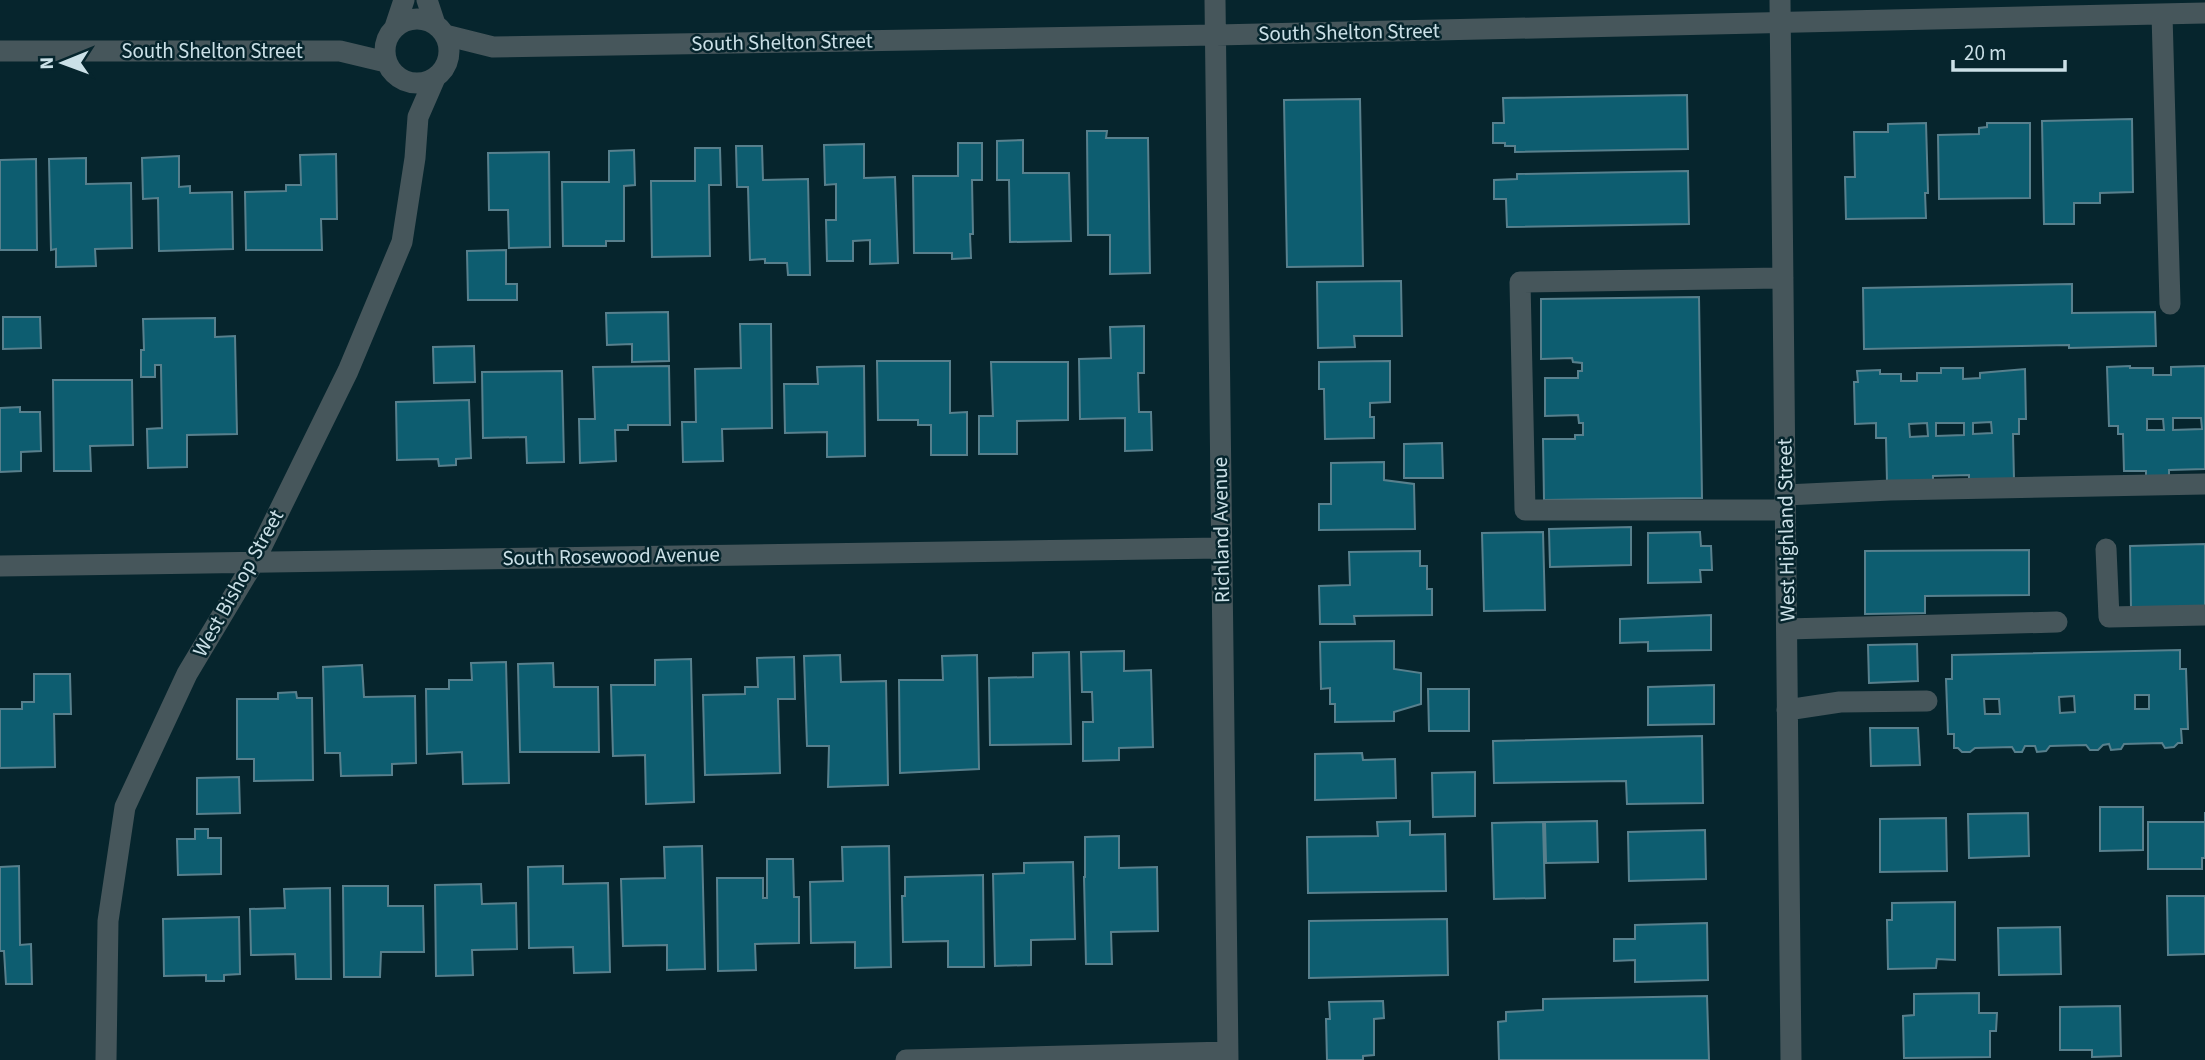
<svg xmlns="http://www.w3.org/2000/svg" width="2205" height="1060" viewBox="0 0 2205 1060" font-family="'Source Sans 3',sans-serif">
	<rect width="100%" height="100%" fill="#06252d"/>
	<path fill="#0d5d70" stroke="#58808d" stroke-width="2" fill-rule="evenodd" d="M1687,95L1688,149L1515,152V146H1505V143H1493V123H1504L1503,98Z
		M1360,99L1363,266L1287,267L1284,100Z
		M2132,119L2133,192L2100,193V203H2074V224H2044L2042,121Z
		M1926,123L1928,193H1925L1926,218L1846,219L1845,177H1855L1854,132H1888V124Z
		M1987,123H2030V198L1939,199L1938,135L1979,134V128L1987,127Z
		M1087,131H1107L1106,138H1148L1150,273L1110,274V235H1088Z
		M1023,140V173H1069L1071,241L1010,242L1009,180H997V141Z
		M958,143H982V180H972L973,234H970L971,258L952,259V253H914L913,176H958Z
		M864,144V178L895,177L898,263L870,264V240L853,241V261H827L826,220H836V184L825,185L824,145Z
		M736,146H762L763,180L808,179L810,275H788L787,263H765V259L750,260L748,187H737Z
		M695,148H720L721,185H709L710,256L652,257L651,181H695Z
		M634,150L635,185L624,186V241H606V246H563L562,182H609V151Z
		M549,152L550,247L509,248L508,210H489L488,153Z
		M336,154L337,219H321L322,250H246L245,192L286,191V185H301L300,155Z
		M179,156V187L190,186V193L232,192L233,249L159,251L158,198L143,199L142,158Z
		M86,158V184L131,183L132,248L95,249L96,266L56,267V249L51,250L49,159Z
		M36,159L37,250H0V160Z
		M1688,171L1689,224L1507,227L1506,199H1494V180L1517,179V174Z
		M506,250V284H517V300H468L467,251Z
		M1401,281L1402,336H1354L1355,347L1318,348L1317,282Z
		M2072,284V313L2155,312L2156,346L2069,348V345L1864,349L1863,288Z
		M1699,297L1702,498L1544,500L1543,439H1575V435H1583V423H1579L1578,415L1545,416V378H1578V371H1582V363L1573,362L1572,358L1541,359V299Z
		M668,312L669,361L632,362V344L607,345L606,313Z
		M3,317H40L41,348L3,349Z
		M215,318V337L235,336L237,434L187,435V467L148,468L147,429L162,428L161,365H155V377H141V350H144L143,319Z
		M740,324H771L772,428L722,429L723,461L683,462L682,422H696L695,369L741,368Z
		M1144,326V373H1138L1139,412H1151L1152,450L1125,451V418L1080,419L1079,359L1111,358L1110,327Z
		M474,346L475,382L434,383L433,347Z
		M877,361H950V413L967,412V455H931V425H918V420H878Z
		M1390,361V402L1370,403V417H1374V438L1325,439L1324,389H1319V362Z
		M991,362H1068V420L1017,421V454H979V416H993Z
		M669,366L670,425H628V430H615L616,461L580,463L579,419H595L593,367Z
		M864,366L865,456L827,457V432L785,433L784,384H818L817,367Z
		M2130,366V368H2153V375H2171V367L2205,366V469L2169,470V476L2146,477V471H2124L2123,434H2118V426H2109L2107,367ZM2173,418H2201L2202,429L2173,430ZM2147,419H2163L2164,430H2147Z
		M1941,368H1963V379L1980,378V373L2025,369L2026,419H2019V434H2013L2014,480L1969,483V475L1933,476V483L1887,482L1886,438H1876V423L1855,424L1854,382H1858L1857,371L1880,370V374H1901V381H1917V373H1941ZM1991,422L1992,433L1973,434V423ZM1927,423L1928,436L1910,437L1909,424ZM1936,423H1964V435L1936,436Z
		M562,371L564,462L527,463L526,437L483,438L482,372Z
		M53,380H132L133,445L90,446L91,471H54Z
		M469,400L471,458L456,459V465L439,466L438,459L397,460L396,402Z
		M20,407V412H40L41,451L21,452V471L0,472V408Z
		M1442,443L1443,478H1404V444Z
		M1384,462V480L1414,484L1415,529L1319,530V504H1331V463Z
		M1631,527V565L1550,567L1549,529Z
		M1543,532L1545,610L1484,611L1482,533Z
		M1700,532L1701,546H1711L1712,570H1700L1701,582L1648,583V533Z
		M2205,544V607L2131,608L2130,546Z
		M2029,550V595L1925,596V613L1865,614V551Z
		M1420,551V566H1427V589H1432V615L1354,616L1355,624H1320L1319,586L1350,585L1349,552Z
		M1711,615V650L1648,651V642L1620,643V619Z
		M1394,641V669L1421,673V704L1394,712V721L1335,722V704H1330V688L1321,689L1320,642Z
		M1917,644L1918,681L1869,683L1868,645Z
		M2180,650V669H2186L2188,729H2181L2182,743H2178L2174,747L2165,748L2162,743L2124,744L2121,749L2111,750L2109,744L2103,745L2098,750H2090L2086,745L2050,746L2046,751L2037,752L2035,746H2025L2022,752H2015L2012,747L1975,748L1970,752H1962L1958,748H1954V734H1948L1946,679H1952V655ZM2135,695H2149V709H2135ZM2074,696L2075,712L2060,713L2059,697ZM1984,699H1999L2000,714H1985Z
		M1124,651V671L1151,670L1153,747L1119,748V760L1083,761V722H1093L1092,692H1082L1081,652Z
		M1069,652L1071,744L990,745L989,678L1033,677V653Z
		M840,655L841,682L886,681L888,785L828,787L829,746H807L804,656Z
		M977,655L979,769L900,773L899,680H943L942,656Z
		M794,657L795,699H778L780,773L705,775L703,695L745,694V687H758L757,658Z
		M691,659L694,802L646,804L645,755L613,756L611,685H655V660Z
		M506,662L509,783L463,784L462,752L427,754L426,689H449V680H472L471,663Z
		M553,663L554,687H598L599,752H520L518,664Z
		M362,665L364,697L415,696L416,763L392,764V775L341,776L340,753H325L323,667Z
		M34,674H70L71,714H54L55,767L0,768V709H22V702H34Z
		M1714,685V724L1648,725V687Z
		M1428,689H1469V731H1429Z
		M296,692L297,698H312L313,780L254,781V759H237V699H278V693Z
		M1870,728H1918L1920,765L1871,766Z
		M1702,736L1703,803L1627,804L1626,781L1494,783L1493,741Z
		M1362,753L1363,760L1395,759L1396,798L1315,800V754Z
		M1475,772V816L1433,817L1432,773Z
		M239,777L240,813L197,814V778Z
		M2100,807H2143V850L2100,851Z
		M2205,812V858H2202V869H2148V822H2205Z
		M2028,813L2029,856L1969,858L1968,814Z
		M1946,818L1947,871L1880,872V819Z
		M1410,821V835L1445,834L1446,891L1308,893L1307,837L1378,836L1377,822Z
		M1597,821L1598,862L1546,863L1545,822Z
		M1543,822L1545,898L1494,899L1492,823Z
		M195,829H208V838H221V874L178,875L177,839H195Z
		M1705,830L1706,879L1629,881L1628,832Z
		M1119,836V868L1157,867L1158,931L1111,932L1112,964H1086L1084,877H1085V837Z
		M702,846L705,969L667,970V945L623,946L621,879L665,878L664,847Z
		M889,846L891,967L855,968V942L811,943L810,882L843,881L842,847Z
		M767,859H793L794,897H799V943L755,944L756,970L718,971L717,878H763V898H767Z
		M1073,862L1075,939L1031,940V965L995,966L993,874L1024,873V863Z
		M19,866L20,945L31,944L32,984H6L4,951H0V867Z
		M563,866V884L608,883L610,972L574,973L573,947L529,948L528,867Z
		M983,875L984,967H948V941L903,942L902,896H905V877Z
		M481,884L482,904L516,903L517,949L472,950L473,975L436,976L435,885Z
		M343,886H388V906H423L424,952H381L380,977H344Z
		M330,888L331,979H296L295,954L251,955L250,909L285,908L284,889Z
		M2167,896H2205V954L2168,955Z
		M1955,902V960L1937,959L1936,968L1888,969L1887,920H1892V903Z
		M239,917L240,974L224,975V981H206V975L164,976L163,919Z
		M1447,919L1448,975L1309,978V921Z
		M1707,923L1708,980L1635,982V960L1614,961V939H1635V925Z
		M2060,927L2061,974L1999,975L1998,928Z
		M1979,993V1013H1997L1996,1031H1990V1057L1904,1058L1903,1016L1914,1015V994Z
		M1707,996L1709,1060H1499L1498,1022L1506,1021V1012L1543,1010V999Z
		M1383,1001L1384,1018L1374,1019V1055L1363,1056V1060H1327L1326,1019H1330L1329,1002Z
		M2120,1006L2121,1056L2092,1057V1050H2060V1007Z"/>
	<g fill="none" stroke-linecap="round" stroke-linejoin="round">
		<path stroke="#46565b" stroke-width="21" d="M427,0L435,24
			M1215,0L1228,1060
			M1780,0L1791,1060
			M2162,14L2170,304
			M385 51a32 32 0 1 1 64 0a32 32 0 1 1-64 0Z
			M395,27L404,0
			M445,35L493,47L1216,35L2205,13
			M0,51H340L386,62
			M1783,278L1520,282L1525,510H1785
			M1786,495L1890,490L2205,484
			M2106,549L2109,617L2205,615
			M0,566L1221,548
			M1787,629L2057,622
			M1787,710L1840,702L1927,701
			M106,1060L108,921L125,807L187,674L254,562L348,371L402,242L415,158L418,117L435,78
			M906,1060L1228,1052"/>
	</g>
	<g text-anchor="middle" stroke-width="5" stroke-linejoin="round" paint-order="stroke">
		<g font-size="21" fill="#cbe0e7" stroke="#06252d">
			<text transform="translate(1349 32) rotate(-1)" y="7">South Shelton Street</text>
			<text transform="translate(782 42) rotate(-1)" y="7">South Shelton Street</text>
			<text x="212" y="58">South Shelton Street</text>
			<text transform="translate(1221 530) rotate(-91)" y="7">Richland Avenue</text>
			<text transform="translate(1786 530) rotate(-91)" y="7">West Highland Street</text>
			<text transform="translate(611 556) rotate(-1)" y="7">South Rosewood Avenue</text>
			<text transform="translate(238 583) rotate(-61)" y="7">West Bishop Street</text>
		</g>
	</g>
	<g transform="translate(63 63) rotate(269)" stroke="#06252d" stroke-width="5" paint-order="stroke">
	<path d="M0-5L12 26L0 18L-12 26Z" fill="#cbe0e7"/>
	<text y="-10" font-size="19" font-weight="bold" text-anchor="middle" fill="#cbe0e7">N</text>
	</g>
	<path d="M1953 60v10h112v-10" fill="none" stroke="#cbe0e7" stroke-width="3.5"/>
	<text x="1964" y="60" font-size="21" fill="#cbe0e7" stroke="#06252d" stroke-width="5" paint-order="stroke">20 m</text>
</svg>
